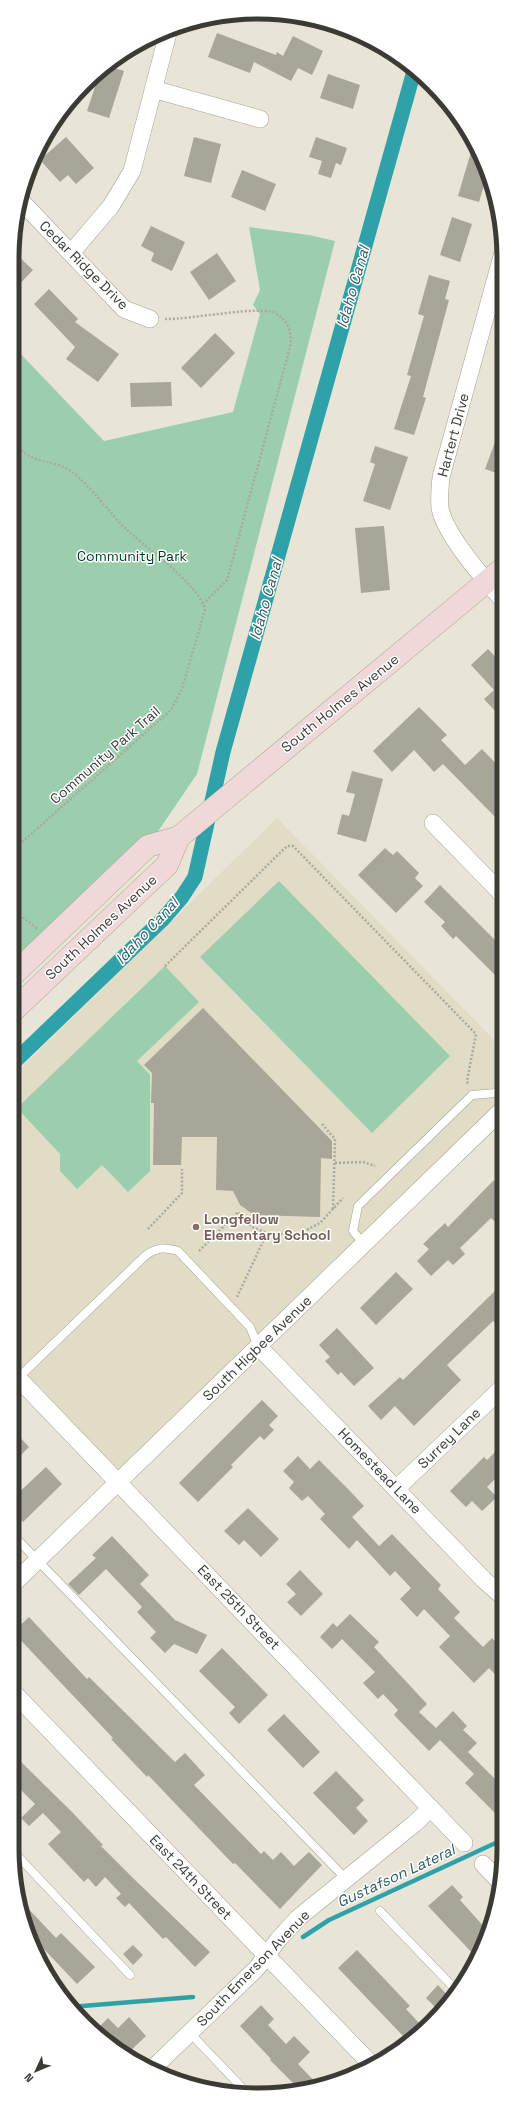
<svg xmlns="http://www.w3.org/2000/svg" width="516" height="2107" viewBox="0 0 516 2107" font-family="'Space Grotesk',sans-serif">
	<rect width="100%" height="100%" fill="#e8e5d7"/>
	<path fill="#e0dcc6" d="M277,818L502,1048V1108L119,1482L13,1373V1076Z"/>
	<path fill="#9bcead" d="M249,227L309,235L335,241L197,774L148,846L13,962L14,347L104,441L233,412L260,314L253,305L260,290Z
		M279,881L450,1056L372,1133L200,957Z
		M165,966L199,1002L137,1061L150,1075V1171L128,1192L102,1165L77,1189L60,1171V1154L17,1108Z"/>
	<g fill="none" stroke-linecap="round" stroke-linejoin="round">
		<path stroke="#2fa1a9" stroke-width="4.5" d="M303,1937L329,1920L502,1840
			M70,2007L193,1997"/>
		<path stroke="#2fa1a9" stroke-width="15" d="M13,1063L163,919L182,897L195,877L223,752L414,71"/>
	</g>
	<path fill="#a8a698" d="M217,33L276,55L277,52L283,56L293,36L323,51L312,75L298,68L291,81L254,62L250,73L208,57Z
		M106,65L124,71L109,118L87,111L100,72Z
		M328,74L360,85L353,109L320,98Z
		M66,137L94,168L76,184L68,175L60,182L40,160Z
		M194,137L221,144L211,183L184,176Z
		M316,137L347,148L341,165L336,163L331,178L318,174L322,161L309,157Z
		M474,142L479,149L487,175L479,202L458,196Z
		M242,170L276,184L265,211L231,197Z
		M452,217L472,224L460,262L440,255Z
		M151,226L185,242L172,271L151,261L154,253L141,246Z
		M14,252L33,270L14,290Z
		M217,253L236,281L209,300L190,272Z
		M429,275L450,281L445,299L449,300L423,397L426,398L414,435L394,429L411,376L407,375L424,316L418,314Z
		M49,289L78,319L75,322L119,354L98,382L66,359L75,347L34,304Z
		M215,333L235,353L201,388L181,368Z
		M171,382L172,406L131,407L130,383Z
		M501,426H502V475L485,469Z
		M375,446L408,457L390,510L363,501L375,464L370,462Z
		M384,526L390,590L361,593L355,528Z
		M488,649L502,664V705L495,711L484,699L494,690L471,665Z
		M419,707L447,735L441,740L465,765L482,749L502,770V824L443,764L434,772L414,750L392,772L373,751Z
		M352,771L383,779L366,842L337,834L342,814L349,816L355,794L346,792Z
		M385,848L393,855L397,851L419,873L415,878L423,886L396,913L358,875Z
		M440,885L502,947V982L456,936L453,939L441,926L445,922L424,902Z
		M203,1008L332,1141V1159L321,1158L320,1217L254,1215L240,1205L233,1191L216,1190L217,1137H182L181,1165H153L154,1103H151L152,1073L144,1065Z
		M494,1180L502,1188V1214L494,1221L491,1218L460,1248L465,1254L453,1265L448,1260L431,1276L417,1261L429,1249L423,1244L445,1223L448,1227Z
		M396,1272L413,1289L376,1325L360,1308Z
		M496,1290L502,1296V1330L493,1321L447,1365L461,1380L414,1426L395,1406L381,1420L368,1406L400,1377L403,1380Z
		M337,1328L374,1368L354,1386L341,1372L338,1375L325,1361L330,1357L319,1345Z
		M262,1400L278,1416L269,1425L274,1430L264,1440L260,1436L231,1465L233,1467L198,1502L179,1483Z
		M13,1430L29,1447L13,1463Z
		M502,1445V1472L487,1487L497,1497L482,1511L472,1501L466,1507L450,1491L484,1457L487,1460Z
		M298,1456L310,1469L319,1460L349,1490L364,1506L352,1517L379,1546L392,1534L441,1585L438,1589L460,1612L454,1618L483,1647L492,1638L502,1648V1682L489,1668L474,1683L439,1647L450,1636L424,1609L417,1617L400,1599L411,1588L395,1571L390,1576L357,1540L349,1549L320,1519L325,1514L308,1496L302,1501L289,1488L294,1482L283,1471Z
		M46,1467L62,1484L23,1522L12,1512V1499Z
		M248,1508L279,1539L261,1557L244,1540L239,1545L224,1531Z
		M112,1536L149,1575L140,1584L175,1620L207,1635L197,1654L174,1644L165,1653L150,1638L156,1632L137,1612L142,1607L106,1569L79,1595L68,1584L96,1558L92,1555Z
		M300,1570L323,1594L301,1616L287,1602L296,1594L286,1584Z
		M350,1614L379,1642L374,1647L427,1704L419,1712L436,1728L453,1711L467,1726L463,1730L477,1743L468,1752L502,1786V1820L465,1783L474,1774L440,1740L429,1751L394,1715L398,1710L383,1694L378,1699L363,1683L375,1672L342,1639L332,1649L320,1637L333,1623L337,1627Z
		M29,1617L87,1679L89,1677L175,1762L185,1753L205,1775L194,1785L261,1854L264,1851L273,1860L281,1852L294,1866L309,1852L322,1865L280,1909L235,1863L233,1864L148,1775L147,1777L111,1739L113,1738L13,1632Z
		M222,1648L268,1695L239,1724L229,1713L235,1707L199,1671Z
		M284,1714L320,1752L303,1768L267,1730Z
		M12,1753L73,1813L103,1845L101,1846L135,1880L210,1952L195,1967L166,1937L163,1939L129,1903L125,1907L116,1898L121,1894L105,1877L96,1887L88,1878L84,1882L48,1844L61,1832L43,1813L29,1826L21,1818L35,1804L12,1781Z
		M336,1771L364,1800L356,1808L368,1821L354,1835L313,1793Z
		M452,1885L463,1897L460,1900L486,1929L476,1957L428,1906Z
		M23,1903L56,1938L61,1933L95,1967L77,1984L40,1945L35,1950L31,1943Z
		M133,1945L143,1955L133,1965L123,1954Z
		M357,1950L410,2006L406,2009L420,2024L405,2038L338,1968Z
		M438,1985L449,1997L438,2010L426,1998Z
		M261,2005L274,2019L268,2025L286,2044L294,2036L310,2052L298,2064L320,2087L299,2089L270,2060L271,2059L240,2026Z
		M129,2017L146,2036L128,2053L97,2029L108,2018L118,2028Z"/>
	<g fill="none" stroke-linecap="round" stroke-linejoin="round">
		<g stroke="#a4a294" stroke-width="9">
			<path id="lane" d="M364,1244L353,1231L358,1206L472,1095L496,1093L502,1099
				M18,1378L146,1255C158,1247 165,1247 178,1251L250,1327L258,1346
				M12,1534L347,1880
				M12,1850L130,1975
				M380,1911L456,1990
				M190,2033L248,2094"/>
		</g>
		<g stroke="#a4a294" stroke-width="18">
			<path id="street" d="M153,89L260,119
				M22,202L124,309L150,319
				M71,253L111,206L132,171L168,33
				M502,599C483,578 445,535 440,508C439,498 440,487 441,477L502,256
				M433,823L502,894
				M258,1346L484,1580L502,1596
				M13,1373L464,1843
				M396,1489L502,1388
				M12,1585L502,1110
				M12,1691L370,2063
				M483,1864L501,1883
				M151,2070L257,1968L278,1940L298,1918L414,1824L431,1808"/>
		</g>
		<g stroke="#a4a294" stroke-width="23">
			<path id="secondary" d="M13,975L148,846L179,837L502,569
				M13,1011L167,865L179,837"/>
		</g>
		<path stroke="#aba99d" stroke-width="2.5" stroke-dasharray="2 2" stroke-linecap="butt" d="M165,319C188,320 261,305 275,313C289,321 292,332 290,347L227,580L204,603
			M13,850L171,710L182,689L205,610C202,586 139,543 121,524C105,507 90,486 71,471C60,464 49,463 36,459C27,456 21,450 14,444
			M13,910L38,929
			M165,966L287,846H293L476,1034L467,1081L468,1085
			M322,1124L335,1139L333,1209
			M335,1163L363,1162L375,1166
			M148,1229L182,1193V1169
			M199,1251L238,1212L252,1227L267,1233
			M237,1297L267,1233L297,1235L320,1223L343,1198"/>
		<use href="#lane" stroke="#fff" stroke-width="8"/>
		<use href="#street" stroke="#fff" stroke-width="17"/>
		<use href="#secondary" stroke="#f1d8d8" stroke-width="22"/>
	</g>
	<circle fill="#8d6e63" stroke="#fff" stroke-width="1.5" cx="196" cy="1227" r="4"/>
	<g text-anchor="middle" stroke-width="3" stroke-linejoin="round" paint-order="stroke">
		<g font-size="14" fill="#3b3a34" stroke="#fff">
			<text transform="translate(84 265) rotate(45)" y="5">Cedar Ridge Drive</text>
			<text transform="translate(453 435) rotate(-75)" y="5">Hartert Drive</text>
			<text transform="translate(340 703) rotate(-39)" y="5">South Holmes Avenue</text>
			<text transform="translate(105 755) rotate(-41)" y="5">Community Park Trail</text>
			<text transform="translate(101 927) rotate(-43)" y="5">South Holmes Avenue</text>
			<text transform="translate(257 1348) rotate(-44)" y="5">South Higbee Avenue</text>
			<text transform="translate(449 1438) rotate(-44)" y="5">Surrey Lane</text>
			<text transform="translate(380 1471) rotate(46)" y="5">Homestead Lane</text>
			<text transform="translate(239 1607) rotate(46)" y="5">East 25th Street</text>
			<text transform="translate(191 1877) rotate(46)" y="5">East 24th Street</text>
			<text transform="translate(253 1968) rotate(-46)" y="5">South Emerson Avenue</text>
		</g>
		<g font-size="14" fill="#024023" stroke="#fff">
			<text x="132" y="561">Community Park</text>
		</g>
		<g font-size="14" font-weight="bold" fill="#785e54" stroke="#fff" text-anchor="start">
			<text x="204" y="1224">Longfellow<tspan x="204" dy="16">Elementary School</tspan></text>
		</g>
		<g font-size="15" font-style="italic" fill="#2e5d60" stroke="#fff">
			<text transform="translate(353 287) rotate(-74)" y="5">Idaho Canal</text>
			<text transform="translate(266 599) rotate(-74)" y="5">Idaho Canal</text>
			<text transform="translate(147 931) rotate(-47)" y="5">Idaho Canal</text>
			<text transform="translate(396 1876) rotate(-25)" y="5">Gustafson Lateral</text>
		</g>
	</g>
	<path d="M0 0H516V2107H0ZM258 19H258A239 239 0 0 1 497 258V1849A239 239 0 0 1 258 2088H258A239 239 0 0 1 19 1849V258A239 239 0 0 1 258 19Z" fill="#fff" fill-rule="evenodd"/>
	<path fill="none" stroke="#3b3a34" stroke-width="5" d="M258 19H258A239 239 0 0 1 497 258V1849A239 239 0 0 1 258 2088H258A239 239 0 0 1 19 1849V258A239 239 0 0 1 258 19Z"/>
	<g transform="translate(36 2071) rotate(226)" stroke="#ffffff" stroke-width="3" paint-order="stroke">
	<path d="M0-3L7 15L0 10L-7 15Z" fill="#3b3a34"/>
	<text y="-6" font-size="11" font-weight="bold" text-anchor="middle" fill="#3b3a34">N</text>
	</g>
</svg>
